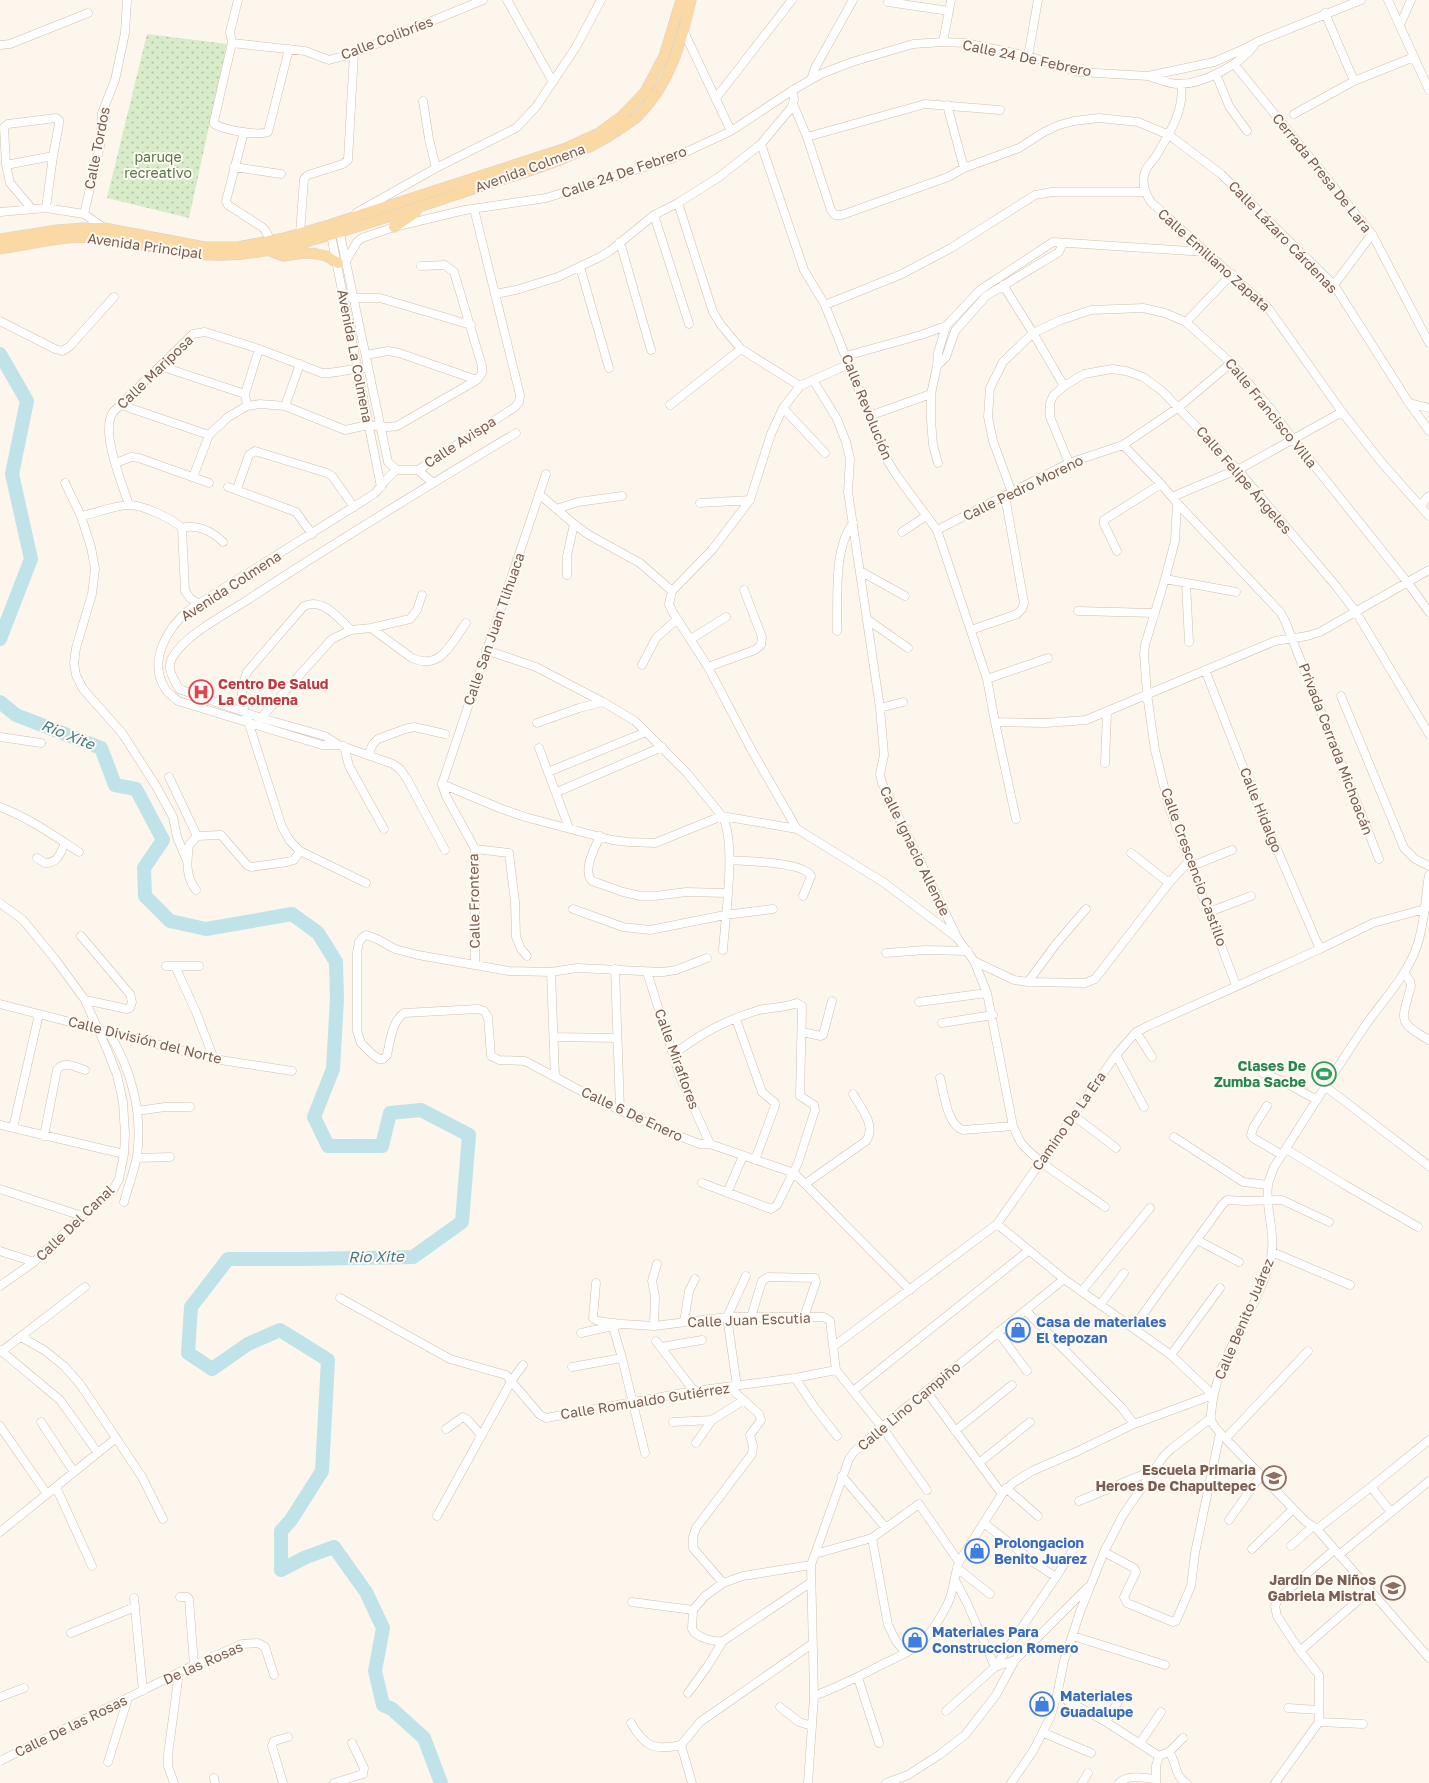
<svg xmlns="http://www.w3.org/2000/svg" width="1429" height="1783" viewBox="0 0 1429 1783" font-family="'Golos Text',sans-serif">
	<defs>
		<pattern id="park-dots" width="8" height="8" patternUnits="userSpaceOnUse" patternTransform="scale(1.25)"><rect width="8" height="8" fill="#d8ecc9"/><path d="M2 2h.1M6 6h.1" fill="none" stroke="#b4c2a5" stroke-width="1.8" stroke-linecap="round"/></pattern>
	</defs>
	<rect width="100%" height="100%" fill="#fdf6ec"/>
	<path fill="url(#park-dots)" d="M147,34L227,44L189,218L107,198Z"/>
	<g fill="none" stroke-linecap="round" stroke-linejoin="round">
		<path stroke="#bfe3e8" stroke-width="14" d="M0,354L27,401L12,474L31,559L0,639
			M0,702L16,715L101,748L115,785L136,789L163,840L144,868L145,896L170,921L206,929L292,914L318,933L336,962L337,999L333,1069L314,1117L328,1146H382L390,1113L421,1110L469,1135L462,1222L413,1257L303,1259H228L191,1307L188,1353L212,1369L248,1344L280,1330L328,1360L322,1471L291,1520L281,1531V1570L306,1557L334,1547L366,1592L383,1628L375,1671L383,1705L392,1709L424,1738L441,1783"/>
		<g stroke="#d1beb0" stroke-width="9">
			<path id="minor" d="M238,0L230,32L232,43L214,121V124C225,130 256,136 268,132L289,49
				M507,0L553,82
				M1388,0L1429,90
				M888,2L949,11
				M1325,13L1354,81
				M1400,25L1411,0
				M684,32L731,131
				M943,42L951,0
				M232,43L305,51L329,60L354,53L483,0
				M0,45L10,44L88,13
				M1028,56L1038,0
				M1234,64L1372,234L1429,343
				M1216,74L1229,106L1247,131
				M1148,76C1158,79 1168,84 1179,84C1203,84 1239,65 1254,46
				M811,80L815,68L853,0
				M1181,84C1185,110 1169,134 1156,156C1153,161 1147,166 1145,172C1141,183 1145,193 1151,202L1269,309L1342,412L1382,463L1429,516
				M716,98L792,0
				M423,101L429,139L436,168
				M793,104L807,137L831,210L835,215H842L948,177L964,168L1019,148L1044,132L1059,125L1074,121L1099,118L1138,122L1169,135L1221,174L1334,285L1409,403L1429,431
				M947,105L964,168
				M1294,114L1354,81L1414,57
				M244,132L226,201L228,205L262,227L265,230L271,241
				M807,137L925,104L1000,110
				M761,144L804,270L825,305L887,460L897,476L937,530L987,679L995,722L1016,819
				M6,165L53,156
				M234,167L281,174
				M678,203L713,312L721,325L741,349L800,386
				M32,209L10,183L6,165L4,127L8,124L56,118L59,120V124L53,156L46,208
				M0,212L46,208L84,214
				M356,213L436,168L516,128L536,107L576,47L601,0
				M654,215L689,324
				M104,228L84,214L100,146L102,113L115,80L125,33L127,0
				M339,229L388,462L397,470
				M330,230L381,487
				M300,233L304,179L308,175L343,164L348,160L354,53
				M620,242L651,350
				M346,261L357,242L362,238L394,227L465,210L546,198L671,159L731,131L793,90L821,74L852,62L913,44L943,42L965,43L1028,56L1079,72L1148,76L1214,62L1244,49L1259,41L1361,0
				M580,267L609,368
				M1003,285L1033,333L1064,386
				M1334,285L1372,234
				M495,294L516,290L558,277L600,257L610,251L654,215L678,203L719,177L761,144L791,108L794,100L793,90
				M351,298H380L471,325
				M825,305L902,274L951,248L1035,195L1052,192H1145
				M0,321L55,349L62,351L69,347L114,297
				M1186,322L1232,274
				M366,355L388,351L399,353L477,380
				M846,356L921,335L946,326
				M300,364L285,406L345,430L368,425L388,427L397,426L477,380L482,373V366L454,272L445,265L421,266
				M160,366L245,394
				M937,366L946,357L955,331L986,296L1059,252L1063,243
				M813,380L837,419L846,442L850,459L848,492L880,708L884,755L880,774L882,783L958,939L974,961L987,993L1013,1126C1016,1132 1018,1139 1022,1144C1041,1166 1081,1189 1105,1207
				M800,386L849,364
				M1409,403L1429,408
				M121,405L209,435
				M670,405L741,349
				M247,406L245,394L259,349
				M783,408L825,453
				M869,416L931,394
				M1123,445L1161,484L1177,503L1281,613L1285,621L1379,859
				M116,463L131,457L139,458L209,483
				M938,463L933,445L931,420V394L937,366L938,353L946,326L980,290L1053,242L1205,252
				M1069,463L1050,417V403L1053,396L1064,386L1084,374L1112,369L1126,371L1143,377L1162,391L1237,469L1336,586L1356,612L1429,734
				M397,470H418L515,407L519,402L520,395L474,209
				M418,470L433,483
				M193,477L209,435L228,417L247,406L260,404L285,406
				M65,483L81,516L91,547L95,569L92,594L76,648L74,663L76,675L83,689L122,733L156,786L173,817L177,837L187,861
				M228,487L296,512L312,534
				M238,490V486L249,455L255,451L327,473L332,476L354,507
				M1012,493L993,441L988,417L990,388L1003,362L1033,333L1061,320L1091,310L1143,308L1165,313L1186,322L1231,363L1270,408L1293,439L1408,583L1429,612
				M539,494L574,524L589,535L640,563L672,591
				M1172,497L1243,467L1342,412
				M700,503L750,500
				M1177,503L1175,541L1165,579L1145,645L1144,654L1147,694L1155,750L1169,807L1236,985
				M129,505C122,483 100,432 113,412L193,334L205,332L259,349L322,373C338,374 352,367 368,368
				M1420,506L1429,496
				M556,509L578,502L622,496
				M81,516C96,513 113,506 128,505C141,504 173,519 182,528L185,591L190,598L199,604
				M182,528C197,524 212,531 223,542
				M937,530L1069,463L1123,445L1179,407L1231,363
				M902,532L926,516
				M1117,551L1104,524V520L1161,484
				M860,571L905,596
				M567,575V556L574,524
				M1165,579L1236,592
				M1186,583L1189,642
				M1078,611L1155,613
				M868,620L908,648
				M371,628L412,658C441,671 451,643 466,623
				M351,630C339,619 323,597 304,606L247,672L244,681L241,699L282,827L290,841L300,851L366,883
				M971,630L1017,614L1022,609L1024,603L1005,496
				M837,631C838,599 833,549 853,523
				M691,639L726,617
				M486,650L536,667L603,702L635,721L687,773L722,816C737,841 725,919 723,950
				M642,665L656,638L677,619
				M708,667L755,650L761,645L762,637L744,590
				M1205,670L1260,810L1320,949
				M987,679L1048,658
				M1341,696L1404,848L1415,859L1429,866
				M880,708L903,702
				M261,718L332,639L351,630L371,628L410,619L417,610L422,595
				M995,722L1046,723L1086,720L1275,641L1307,636L1320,632L1429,570
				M537,723L579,708L603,702
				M0,737L41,743
				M339,745H322L178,701C175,698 169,694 166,690C147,662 167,628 189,610L374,494C382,486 387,476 397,470
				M344,746L349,766L384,829
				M539,748L569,828
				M368,755L373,744L378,739L405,729L414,727L445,734
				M1105,763L1107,712
				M548,772L646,732
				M169,777L197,836
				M442,784L502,809L525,817L612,840L628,842L655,843L722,816L797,829L883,882L956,937
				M442,784L546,474
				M442,784L446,796L475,849V965
				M557,792L662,747
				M0,807C29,818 53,835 79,852
				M797,829L751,749L708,667L672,611L669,604L672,591L712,550L750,500L771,434L783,408L800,386
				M600,836C595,848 582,870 592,881L623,892L641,896H655L686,892L727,893
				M475,849L509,853L515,902L516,937L521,949L527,956
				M445,850L407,779L400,769L393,764L339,745L325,736L261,718L179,689C174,679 166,669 172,658C185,635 224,615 246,601C335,542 426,487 516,433
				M1131,853L1169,883
				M37,858L45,863C58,863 60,854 65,843
				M730,860C745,861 804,862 811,876L803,896
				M1192,866L1232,850
				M1429,875C1425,898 1425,923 1417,946C1407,976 1383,1000 1365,1026C1334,1072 1304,1120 1274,1167C1272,1173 1269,1179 1268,1185C1265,1209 1276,1233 1271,1257C1259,1309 1219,1352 1212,1405C1212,1410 1210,1415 1211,1420C1213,1425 1217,1429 1220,1433L1305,1521L1317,1529L1429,1658
				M196,890C185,876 187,861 189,845L197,836L221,835L247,865L251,867L287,862L294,860L300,851
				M0,903L23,920L55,959L85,1000L108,1052L117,1075L123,1102L125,1134L124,1154L119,1179L113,1190L82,1216L34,1262L0,1286
				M573,909L623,927L650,930L725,915L773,909
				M1209,912L1251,896
				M81,936L130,994L132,1002L130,1008L127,1009L85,1000
				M886,953L925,950L968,951
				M707,958L676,970L663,972L577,968L551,972L509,971L418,955L395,949L377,939L366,935L363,937L359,942L357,953V1031L361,1043L372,1054L379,1059H383L387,1055C390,1042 392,1021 404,1013L478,1009L484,1011L488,1017L491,1056L499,1060L525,1061L596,1099L660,1129L700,1144H710L794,1173L910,1290
				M974,961L1014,980L1028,982L1085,983L1095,979L1169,883L1189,861
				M166,966H199
				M175,966L196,1012L214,1059
				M615,969L620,1109
				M551,972L555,1077
				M647,972L680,1077L710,1144
				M1404,973L1410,981L1411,986C1402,1021 1396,1021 1429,1040
				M1028,982L1056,944L1086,909
				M919,1002L987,993
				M0,1004L214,1059L292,1071
				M736,1019L762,1092L775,1103V1106L755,1160
				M942,1023L993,1015
				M107,1030C131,1067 143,1112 137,1156C134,1172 128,1187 124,1202
				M802,1032L821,1036L823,1035L832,1001
				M1136,1032L1152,1057
				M554,1037L617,1038
				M673,1055C698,1035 728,1019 759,1010C772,1007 785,1008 797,1003L802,1006L800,1096L814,1105L815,1110L798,1163L777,1205L771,1209L702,1183
				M1116,1055L1144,1107
				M1263,1073L1282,1081L1317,1100
				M940,1078C944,1093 947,1125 963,1130L1013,1126
				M1326,1087L1429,1166
				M1267,1106L1254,1126L1251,1135L1253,1138L1282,1155
				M137,1111L165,1107H190
				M1074,1116L1116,1148
				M0,1125L124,1154
				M13,1128L39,1014
				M44,1136L57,1070C64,1060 75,1067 85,1070
				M1174,1137L1243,1182L1268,1185
				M1286,1149L1345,1185L1418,1227
				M137,1158L170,1157
				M805,1184L866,1141C877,1126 861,1108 853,1094
				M0,1189L82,1216
				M727,1193L743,1156
				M1197,1240L1239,1262
				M0,1251L34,1262
				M1272,1252L1350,1285
				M596,1283L593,1318C597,1323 613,1322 620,1324
				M1082,1291L1150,1208
				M340,1298L450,1359L506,1375L540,1415L546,1418L694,1391L795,1378L836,1370
				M1100,1305L1124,1273
				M1026,1311L1122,1408L1134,1424
				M751,1317L762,1281L768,1277L815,1278L816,1282L804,1317
				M684,1322L689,1291L695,1279
				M654,1326L655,1297L652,1281L657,1264
				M613,1327L622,1358L645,1453
				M1133,1328L1222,1205L1227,1200L1245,1201L1282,1200L1329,1222
				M998,1332L1027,1371
				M581,1333L622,1324L654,1326L727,1317H824L830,1321L836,1370L882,1427L927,1490
				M21,1337L44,1350L64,1366L80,1384L142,1477L163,1519
				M656,1341L694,1391
				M834,1346L997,1224L1116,1055L1136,1032L1150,1025L1320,949L1373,923L1425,909
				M661,1347L702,1340
				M0,1350L60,1400L98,1453
				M2,1351L85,1287
				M1171,1355L1220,1288
				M572,1367L622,1358
				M795,1378L815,1408L837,1436
				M737,1386L727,1317L746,1276
				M853,1391L1028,1251
				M927,1392L1002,1494
				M41,1422L74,1472
				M673,1422L712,1420
				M0,1426L47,1494
				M446,1429L463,1417L468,1420L481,1435
				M955,1431L1012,1385
				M1226,1438L1308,1351
				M696,1443L712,1420L744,1400
				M979,1463L1030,1422
				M842,1476L886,1528
				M56,1487L92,1566
				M1371,1487L1391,1512
				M1006,1488L1038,1516
				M1079,1501L1154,1470
				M437,1516L512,1380L523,1365
				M1229,1520L1261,1475
				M984,1523L1036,1564L1056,1577
				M1317,1529L1371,1487L1429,1440
				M0,1532L115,1439
				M872,1538L888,1625L896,1641L906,1653
				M1291,1546L1312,1527
				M1252,1549L1293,1509
				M1104,1552L1134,1568L1136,1572L1124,1597L1127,1603L1173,1622L1176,1621L1191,1586L1195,1553L1220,1433
				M815,1554L872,1538L919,1504L959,1562
				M1339,1555L1429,1481
				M957,1568L990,1594
				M956,1582L967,1603L995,1667L1015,1660
				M723,1583L693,1548V1537L696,1528L752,1454L753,1446L750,1435L761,1420L759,1414L729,1387
				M810,1583L723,1641C713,1642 697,1638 692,1629L693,1610L705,1596L723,1583L743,1576L811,1565
				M180,1597H187L189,1599L194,1665
				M134,1598L143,1691
				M632,1602L693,1610
				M71,1633L135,1607
				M1073,1636L1165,1665
				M1300,1651L1370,1590
				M858,1678L879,1743
				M688,1693L707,1667L723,1641
				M1057,1695L1106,1722L1159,1756
				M814,1696C838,1687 860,1676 883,1664C896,1658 909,1653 920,1643C932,1633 941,1617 948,1603C954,1590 954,1576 959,1562L1002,1494L1013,1483L1032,1471L1076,1452L1134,1424L1213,1395L1171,1355L1064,1279L997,1224
				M0,1697L24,1688
				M780,1707L799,1722L812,1726
				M1288,1708L1319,1710
				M946,1711L995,1667L1056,1577L1073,1550
				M1106,1722L1122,1695
				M1319,1722V1675L1300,1651L1277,1616L1275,1606L1279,1598L1334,1550
				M1319,1722L1363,1724
				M631,1723C645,1747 654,1751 681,1745L692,1783
				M1044,1733L1091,1753
				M1140,1743L1161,1712
				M681,1745L700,1722L812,1644
				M1169,1752C1178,1764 1173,1774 1186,1783
				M0,1761L194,1665L242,1644L258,1643L265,1647L274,1675
				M108,1762L128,1698
				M214,1778L215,1783
				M174,1783L168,1766V1755L179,1672
				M283,1783L272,1746L274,1741L288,1737
				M334,1783L363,1774L364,1768L352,1743
				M808,1783L814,1696L811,1565L849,1459L854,1452L882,1427L1064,1279
				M886,1783L908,1775L939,1755L965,1735L996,1695L1015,1660L1087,1588
				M1011,1783L1033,1751L1050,1718L1057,1695L1064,1661L1080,1612L1104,1552L1123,1515L1163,1457L1171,1449L1211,1418
				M1082,1783L1088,1773
				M1119,1783C1128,1774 1143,1778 1155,1779
				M1156,1783V1766L1159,1756L1169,1752L1183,1738
				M1275,1783L1319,1722"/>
		</g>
		<g stroke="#dad1cd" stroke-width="11">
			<path id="major" d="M394,227L416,212
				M0,239L57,230L84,228H104L205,247H238L284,238L329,225L566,148L599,133L622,116L645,92L664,56L681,0
				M0,249C31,244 64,235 95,238C139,241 181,257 226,255C266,254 304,243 343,231C383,219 422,206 461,193C514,175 574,161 620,129C626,125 634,120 639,115C671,82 681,43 691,0
				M270,251L283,256L305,253L317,254L326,256L338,263"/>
		</g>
		<use href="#minor" stroke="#fff" stroke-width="8"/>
		<use href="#major" stroke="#fbd9a5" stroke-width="10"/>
	</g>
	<defs>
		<g id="hospital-ring" transform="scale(1.25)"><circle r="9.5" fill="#fffaf3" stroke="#e0444e" stroke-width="1.5"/><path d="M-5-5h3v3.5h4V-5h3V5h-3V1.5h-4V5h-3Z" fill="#e0444e"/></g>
		<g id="stadium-ring" transform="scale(1.25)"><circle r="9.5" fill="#fffaf3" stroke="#2e9e5b" stroke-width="1.5"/><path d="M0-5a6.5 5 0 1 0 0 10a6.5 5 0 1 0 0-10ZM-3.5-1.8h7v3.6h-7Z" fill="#2e9e5b"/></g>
		<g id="shop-ring" transform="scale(1.25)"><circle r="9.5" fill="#fffaf3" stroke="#3f7fe0" stroke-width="1.5"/><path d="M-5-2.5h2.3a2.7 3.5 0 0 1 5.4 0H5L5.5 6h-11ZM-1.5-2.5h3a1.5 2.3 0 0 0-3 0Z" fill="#3f7fe0"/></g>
		<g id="school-ring" transform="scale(1.25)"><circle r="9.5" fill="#fffaf3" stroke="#8d6e63" stroke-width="1.5"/><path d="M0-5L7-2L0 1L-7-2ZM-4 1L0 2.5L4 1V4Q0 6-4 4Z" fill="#8d6e63"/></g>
	</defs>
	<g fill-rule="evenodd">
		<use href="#hospital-ring" x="201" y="692"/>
		<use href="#stadium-ring" x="1324" y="1074"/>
		<use href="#shop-ring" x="1018" y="1330"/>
		<use href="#school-ring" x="1274" y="1478"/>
		<use href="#shop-ring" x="977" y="1551"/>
		<use href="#school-ring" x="1393" y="1588"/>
		<use href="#shop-ring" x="915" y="1640"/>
		<use href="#shop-ring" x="1042" y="1704"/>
	</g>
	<g text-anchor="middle" stroke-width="4" stroke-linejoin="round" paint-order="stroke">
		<g font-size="14" fill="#7a5c4d" stroke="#fffaf3">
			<text transform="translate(387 38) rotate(-21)" y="5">Calle Colibríes</text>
			<text transform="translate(1027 58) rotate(12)" y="5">Calle 24 De Febrero</text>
			<text transform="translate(97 148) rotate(-79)" y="5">Calle Tordos</text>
			<text transform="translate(530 168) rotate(-20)" y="5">Avenida Colmena</text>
			<text transform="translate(624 172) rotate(-19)" y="5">Calle 24 De Febrero</text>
			<text transform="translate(1322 173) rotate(51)" y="5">Cerrada Presa De Lara</text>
			<text transform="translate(1283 237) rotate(46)" y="5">Calle Lázaro Cárdenas</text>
			<text transform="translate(145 246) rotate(8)" y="5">Avenida Principal</text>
			<text transform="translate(1214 260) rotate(42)" y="5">Calle Emiliano Zapata</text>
			<text transform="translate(355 356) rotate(79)" y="5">Avenida La Colmena</text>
			<text transform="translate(155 372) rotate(-44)" y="5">Calle Mariposa</text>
			<text transform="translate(867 407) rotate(68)" y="5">Calle Revolución</text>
			<text transform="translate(1271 413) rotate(51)" y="5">Calle Francisco Villa</text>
			<text transform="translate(460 442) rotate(-33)" y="5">Calle Avispa</text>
			<text transform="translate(1244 480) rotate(49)" y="5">Calle Felipe Ángeles</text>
			<text transform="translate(1023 488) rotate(-26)" y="5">Calle Pedro Moreno</text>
			<text transform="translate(231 586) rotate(-33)" y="5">Avenida Colmena</text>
			<text transform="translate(494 629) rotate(-71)" y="5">Calle San Juan Tlihuaca</text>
			<text transform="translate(1336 749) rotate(69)" y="5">Privada Cerrada Michoacán</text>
			<text transform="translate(1261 810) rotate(68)" y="5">Calle Hidalgo</text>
			<text transform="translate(915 851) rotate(64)" y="5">Calle Ignacio Allende</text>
			<text transform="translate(1194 867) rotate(70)" y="5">Calle Crescencio Castillo</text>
			<text transform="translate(474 901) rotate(-91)" y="5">Calle Frontera</text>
			<text transform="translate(145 1040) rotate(14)" y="5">Calle División del Norte</text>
			<text transform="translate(677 1059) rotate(70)" y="5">Calle Miraflores</text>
			<text transform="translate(632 1114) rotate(25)" y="5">Calle 6 De Enero</text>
			<text transform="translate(1069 1121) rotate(-55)" y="5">Camino De La Era</text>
			<text transform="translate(75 1223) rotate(-44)" y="5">Calle Del Canal</text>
			<text transform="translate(1244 1319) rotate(-67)" y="5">Calle Benito Juárez</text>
			<text transform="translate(749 1320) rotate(-2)" y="5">Calle Juan Escutia</text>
			<text transform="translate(645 1401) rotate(-9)" y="5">Calle Romualdo Gutiérrez</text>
			<text transform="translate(909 1406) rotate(-40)" y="5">Calle Lino Campiño</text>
			<text transform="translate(203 1663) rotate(-24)" y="5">De las Rosas</text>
			<text transform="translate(71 1726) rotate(-26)" y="5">Calle De las Rosas</text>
		</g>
		<g font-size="14" fill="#537a41" stroke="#fffaf3">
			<text x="158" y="162">paruqe<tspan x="158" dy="16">recreativo</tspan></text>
		</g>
		<g font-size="14" font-weight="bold" fill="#be3a42" stroke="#fffaf3" text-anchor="start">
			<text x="218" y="689">Centro De Salud<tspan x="218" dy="16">La Colmena</tspan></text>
		</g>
		<g font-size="14" font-weight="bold" fill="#27864d" stroke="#fffaf3" text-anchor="end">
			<text x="1306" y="1071">Clases De<tspan x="1306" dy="16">Zumba Sacbe</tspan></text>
		</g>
		<g font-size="14" font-weight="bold" fill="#366cbe" stroke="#fffaf3" text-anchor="start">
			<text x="1036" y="1327">Casa de materiales<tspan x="1036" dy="16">El tepozan</tspan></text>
			<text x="994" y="1548">Prolongacion<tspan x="994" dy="16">Benito Juarez</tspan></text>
			<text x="932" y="1637">Materiales Para<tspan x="932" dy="16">Construccion Romero</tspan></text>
			<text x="1060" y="1701">Materiales<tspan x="1060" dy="16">Guadalupe</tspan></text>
		</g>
		<g font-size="14" font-weight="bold" fill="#785e54" stroke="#fffaf3" text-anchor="end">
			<text x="1256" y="1475">Escuela Primaria<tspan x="1256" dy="16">Heroes De Chapultepec</tspan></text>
			<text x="1376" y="1585">Jardin De Niños<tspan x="1376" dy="16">Gabriela Mistral</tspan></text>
		</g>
		<g font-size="15" font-style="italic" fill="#437c86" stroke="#fffaf3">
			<text transform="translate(68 735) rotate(22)" y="5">Rio Xite</text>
			<text transform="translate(376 1257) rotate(-1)" y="5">Rio Xite</text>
		</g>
	</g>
</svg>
